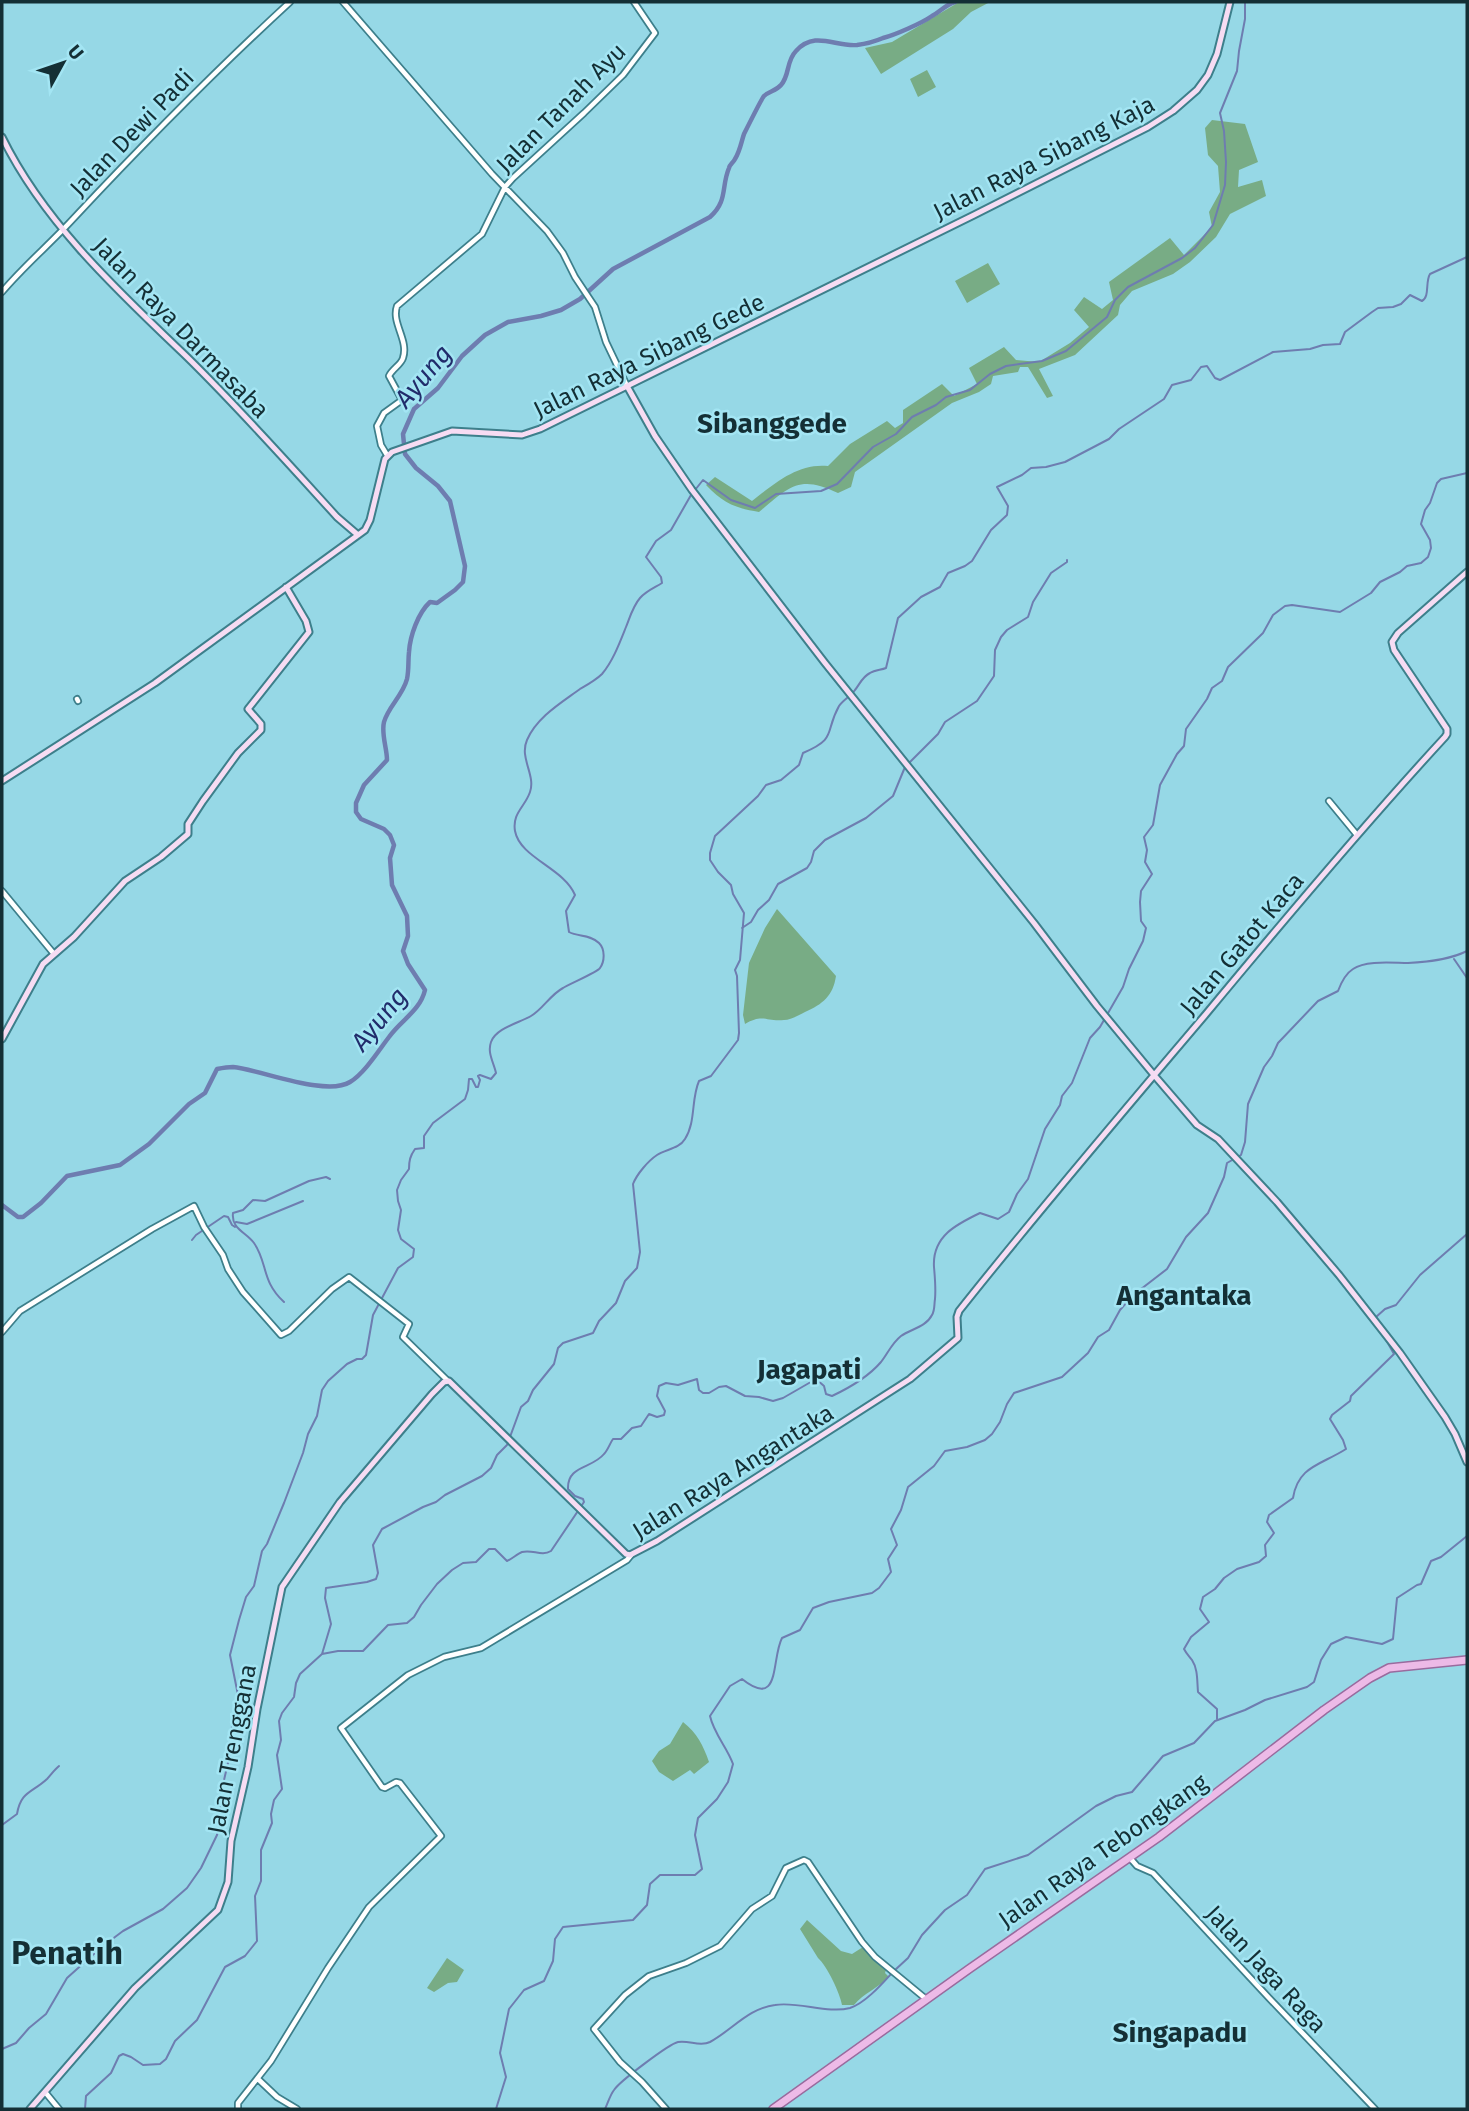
<svg xmlns="http://www.w3.org/2000/svg" width="1469" height="2111" viewBox="0 0 1469 2111" font-family="'Fira Sans',sans-serif">
	<rect width="100%" height="100%" fill="#96d8e6"/>
	<path fill="#78ac85" d="M959,2H990L971,12L953,29L881,74L865,48L892,42Z
		M927,70L936,87L918,97L910,79Z
		M1212,120L1245,124L1258,162L1239,170L1238,187L1262,180L1266,196L1230,214L1216,237L1190,262L1173,274L1132,291L1120,305L1118,315L1075,355L1039,369L1053,396L1047,398L1028,367H1020L1018,372L993,376L991,384L979,392L952,403L855,472L851,487L838,493C799,474 789,487 759,512C735,508 723,503 706,485L715,477L752,501C775,483 798,463 828,466L850,444L887,421L895,428L903,423V410L942,384L954,396L977,384L969,368L1004,347L1016,360L1039,362L1070,343L1089,327L1074,310L1084,297L1102,309L1113,300L1109,282L1170,238L1184,255L1212,227L1209,212L1220,192L1218,166L1208,155L1205,128Z
		M988,263L1000,284L967,303L955,281Z
		M777,909L836,976C833,996 823,1004 805,1012C799,1015 791,1020 784,1020C766,1022 763,1013 745,1024L743,1015L749,963L765,928Z
		M683,1722C697,1733 703,1745 709,1762L694,1774L690,1770L673,1781L659,1772L652,1761L659,1751L670,1744Z
		M807,1920L841,1951L852,1954L863,1947L886,1970L885,1973L889,1977C878,1988 864,1993 854,2005H842C840,1993 827,1966 818,1958L800,1929Z
		M447,1958L464,1970L457,1982L448,1983L434,1992L427,1988Z"/>
	<g fill="none" stroke-linecap="round" stroke-linejoin="round">
		<path stroke="#6e7db0" stroke-width="2" d="M909,763L938,734L945,722L977,701L994,676L995,650L1001,637L1007,630L1028,617L1033,602L1051,573L1067,562V560
			M742,928L751,922L758,910L769,900L778,884L807,868L811,862L814,851L825,840L866,818L893,796L905,767
			M1454,959L1467,978
			M236,1222L247,1224L303,1201
			M192,1240L196,1235L224,1216L228,1217L232,1225L235,1227
			M284,1302C261,1281 268,1263 254,1243C246,1232 231,1229 233,1213L243,1210L253,1200L265,1201L309,1181L326,1177L330,1179
			M1376,1317L1385,1309L1396,1305L1420,1275L1467,1234
			M322,1654L331,1624L325,1598L326,1588L367,1582L376,1579L378,1573L373,1545L382,1529L423,1507L436,1502L445,1495L482,1476L491,1468L497,1455L507,1445L521,1407L528,1401L533,1390L554,1364L558,1348L563,1343L593,1333L599,1321L616,1303L625,1281L637,1268L640,1252L633,1184C637,1174 648,1161 657,1155C666,1149 679,1149 685,1139C696,1122 691,1099 699,1081L711,1076L738,1040L739,1033L737,976L735,970L740,960L744,913L733,894L731,885L718,872L710,860V853L715,836L758,796L766,785L781,780L799,765L803,753C838,738 824,733 839,706C843,700 851,696 855,690C860,684 862,677 870,673C875,670 881,670 886,668L898,618L921,597L940,587L948,573L965,566L972,561L991,530L1007,515L1008,506L997,487L1022,475L1031,468L1046,467L1065,462L1109,439L1119,429L1164,399L1172,385L1191,380L1201,367L1207,366L1215,378L1220,380L1273,352L1310,349L1323,345L1340,344L1345,332L1372,312L1378,308L1393,307L1401,304L1410,295L1422,301C1430,297 1425,282 1430,274L1467,257
			M1217,1719V1709L1198,1692C1197,1681 1198,1669 1192,1660C1189,1656 1186,1653 1184,1649L1191,1637L1209,1622L1200,1609L1203,1597L1215,1589L1224,1578L1237,1569L1259,1562L1266,1556L1265,1545L1274,1533L1267,1522L1269,1515L1293,1498C1298,1466 1321,1465 1346,1449L1343,1440L1330,1419L1332,1415L1350,1401L1351,1396L1394,1354L1385,1338
			M2,1825L17,1814C21,1791 32,1793 47,1779C51,1775 54,1770 59,1766
			M895,1970L908,1958L922,1935L945,1910L967,1895L985,1869L1028,1855L1096,1806L1116,1796L1132,1792L1163,1756L1194,1743L1215,1721L1245,1710L1265,1700L1307,1687L1314,1682L1321,1660L1331,1644L1346,1637L1382,1644L1393,1639L1397,1598L1417,1585L1421,1584L1431,1561L1441,1557L1467,1536
			M2,2049L16,2043L29,2028L46,2014L67,1978L96,1952L102,1943H107L123,1931L163,1909L187,1888L201,1868L217,1835L220,1824L221,1793L231,1750L230,1735L237,1708L238,1695L230,1655L239,1620L246,1597L254,1586L262,1551L267,1544L284,1503L303,1453L308,1434L317,1416L322,1390L328,1381L347,1364L357,1359H362L366,1355L373,1315L398,1268L413,1257L414,1249L401,1239L398,1230L401,1210L398,1201L397,1190L401,1180L409,1169C409,1161 410,1156 415,1149L424,1148V1136L433,1123L465,1099L468,1090L469,1079H472L476,1087H478L480,1080L478,1076L480,1075L491,1079L496,1073C494,1063 487,1053 491,1042C496,1028 519,1023 531,1016C543,1009 550,995 563,988C569,984 598,972 600,968C605,961 605,949 599,943C590,934 578,937 569,932L566,911L575,895C564,868 520,858 515,831C512,813 525,807 530,792C536,775 519,758 527,740C537,717 561,703 580,689C587,685 596,680 602,674C613,661 620,642 626,627C630,617 633,606 640,598C646,591 654,588 662,583L661,577L646,557L656,541L671,530L691,495L703,480L731,500L755,508L776,494L821,491L837,484L873,447L896,434L912,417L936,405L946,397L970,390L990,374L1006,366L1042,361L1066,351L1107,317L1115,300L1128,287L1182,258L1195,248L1213,225L1225,185L1226,162L1224,131L1220,113L1237,71L1239,51L1245,19V2
			M85,2109L86,2096L111,2073L119,2056L123,2054L131,2057L143,2065L160,2064L166,2059L175,2041L197,2020L225,1967L245,1956L257,1941L255,1896L261,1881V1850L272,1823L271,1814L274,1800L282,1789L277,1755L281,1740L279,1721L282,1713L294,1697L296,1683L300,1674L322,1654L338,1651H363L388,1625L407,1623L414,1617L421,1605L437,1584L452,1570L463,1563L476,1562L489,1549H495L507,1561C512,1559 517,1554 522,1552C533,1549 541,1557 551,1551L584,1502L583,1499L575,1496L568,1489C567,1465 592,1469 604,1454C608,1450 610,1443 613,1439H621L632,1428L641,1426L649,1414L657,1417L664,1415L665,1411L657,1396L659,1386L666,1383L678,1385L697,1379L699,1390L703,1393H709L719,1387L726,1386L745,1396L759,1397L773,1401L783,1398L816,1379L824,1386L826,1394L832,1396C849,1388 869,1376 881,1362C888,1353 892,1343 901,1336C911,1329 926,1327 932,1315C935,1310 934,1305 935,1299C936,1288 935,1279 934,1267C932,1236 957,1224 980,1213L998,1219L1009,1212L1017,1194L1028,1179L1045,1129L1060,1105L1062,1096L1072,1083L1090,1038L1100,1027L1123,987L1129,969L1143,941L1146,928L1141,921L1140,902L1141,891L1152,874L1145,862L1147,850L1144,837L1153,825L1160,785L1177,754L1184,746L1186,729L1207,699L1212,688L1222,681L1228,667L1263,633L1273,615L1285,606L1292,605L1340,612L1371,593L1380,582L1400,572L1407,566L1421,563L1428,557L1431,548L1430,540L1421,524L1425,510L1430,503L1437,483L1441,479L1467,473
			M496,2109L506,2077L500,2053L509,2009L524,1990L544,1981L553,1961L555,1939L563,1927L633,1920L647,1905L650,1884L660,1875H695L702,1869L695,1835L698,1818L717,1799L728,1782L733,1764C727,1747 714,1734 710,1716L730,1686L742,1679C781,1710 771,1659 782,1638L800,1630L813,1608L829,1602L872,1593L879,1588L891,1572L888,1559L897,1545L891,1529L901,1510L908,1487L934,1466L945,1451L967,1447L985,1440L992,1434L1000,1422L1007,1404L1014,1393L1062,1377L1088,1353L1098,1337L1109,1330L1120,1310L1132,1296L1167,1269L1186,1237L1208,1213L1224,1177L1227,1163L1241,1155L1245,1142L1248,1104L1264,1067L1272,1056L1278,1043L1318,1001L1338,991C1341,983 1345,974 1353,969C1366,960 1393,963 1408,963C1428,962 1449,960 1467,951
			M605,2109C608,2103 610,2095 614,2090C620,2081 669,2044 678,2042C689,2040 700,2047 710,2042C732,2030 749,2008 775,2005C798,2001 828,2014 850,2008C865,2003 881,1985 891,1974"/>
		<path stroke="#6e7db0" stroke-width="4.5" d="M2,1205L18,1217H23L41,1203L67,1176L120,1165L149,1144L189,1104L205,1093L217,1069C222,1068 228,1067 233,1067C262,1070 326,1097 350,1082C364,1074 379,1050 389,1037C401,1020 420,1011 425,990L408,964L403,951L408,936L407,916L392,885L390,858L394,845L390,835L384,829L361,819L356,812V803L364,785L387,760C387,748 381,734 384,722C388,707 403,695 407,679C409,670 408,661 409,652C410,636 418,613 430,602L437,603L455,590L463,582L465,566L450,501L438,486L416,468L405,454L403,434L414,409L438,388L462,356L485,335L508,322L541,316L561,310L580,299L613,269L710,217C728,201 721,187 729,168C730,164 733,163 735,159C740,151 741,143 744,134C745,132 762,98 764,96C769,91 776,91 781,85C790,75 786,61 796,51C815,30 835,47 857,45C865,44 876,41 883,38C895,35 922,23 932,16C941,11 945,5 955,2"/>
		<g stroke="#3d7f8b" stroke-width="8">
			<path id="tertiary" d="M343,2L492,174L547,231L563,253L575,277L595,307L606,342L627,386
				M2,292C24,266 50,244 73,219C143,144 215,71 290,2
				M387,455L381,445L377,426L384,413L402,400L389,376C392,369 401,365 403,358C409,340 391,323 397,306L482,234L505,187L513,178L584,113L623,75L655,33L634,2
				M77,699L78,701
				M1329,801L1357,835
				M2,891L54,954
				M2,1332L20,1311L152,1229L194,1206L204,1227L223,1255L228,1269L243,1292L281,1335L289,1331L332,1289L349,1277L409,1324L403,1337L447,1380
				M1130,1858L1137,1866L1153,1873L1269,1998L1375,2109
				M258,2079L277,2097L297,2109
				M45,2092L59,2109
				M238,2109V2103L271,2061L328,1968L369,1907L441,1836L400,1783L396,1782L385,1788L382,1787L341,1728L408,1675L444,1657L481,1648L627,1560L631,1555
				M666,2109L642,2082L620,2062L594,2029L625,1995L649,1976L686,1963L720,1946L752,1909L772,1896L786,1868L804,1860L808,1862L862,1942L875,1957L926,1999"/>
		</g>
		<g stroke="#3d7f8b" stroke-width="9">
			<path id="secondary" d="M2,137C44,223 119,292 187,357C239,408 288,463 337,517L358,535
				M627,386L655,436L692,490L825,663L1034,923L1097,1006L1154,1075L1197,1125L1218,1139L1277,1202L1339,1275L1400,1353L1445,1417L1455,1434L1467,1462
				M2,781L155,683L365,530L370,520L385,459L392,452L452,431L522,435L540,429L974,215L1148,127L1173,111L1197,90L1208,75L1217,54L1230,2
				M2,1039L43,964L74,937L125,881L161,857L188,834V824L203,801L238,753L261,730V724L248,709L309,632L306,621L286,587
				M30,2109L135,1988L218,1910L228,1882L231,1841L248,1767L257,1709L282,1587L340,1502L432,1394L444,1382L449,1381L626,1554L630,1555L657,1541L910,1379L958,1338L957,1317L959,1311C1039,1210 1123,1112 1206,1014C1284,920 1362,827 1445,737L1447,734V729L1394,650L1392,642L1398,633L1467,572"/>
		</g>
		<g stroke="#996b9e" stroke-width="10">
			<path id="primary" d="M773,2109L969,1969L1159,1837L1324,1710L1370,1678L1389,1668L1467,1660"/>
		</g>
		<use href="#tertiary" stroke="#fff" stroke-width="4.5"/>
		<use href="#secondary" stroke="#f6dcf3" stroke-width="5"/>
		<use href="#primary" stroke="#edbae7" stroke-width="7"/>
	</g>
	<g text-anchor="middle" stroke-width="5" stroke-linejoin="round" paint-order="stroke">
		<g font-size="24" fill="#142f35" stroke="#a3e5f3">
			<text transform="translate(561 108) rotate(-45)" y="8">Jalan Tanah Ayu</text>
			<text transform="translate(132 133) rotate(-46)" y="8">Jalan Dewi Padi</text>
			<text transform="translate(1044 158) rotate(-27)" y="8">Jalan Raya Sibang Kaja</text>
			<text transform="translate(181 328) rotate(46)" y="8">Jalan Raya Darmasaba</text>
			<text transform="translate(649 356) rotate(-26)" y="8">Jalan Raya Sibang Gede</text>
			<text transform="translate(1242 944) rotate(-50)" y="8">Jalan Gatot Kaca</text>
			<text transform="translate(733 1472) rotate(-32)" y="8">Jalan Raya Angantaka</text>
			<text transform="translate(232 1749) rotate(-79)" y="8">Jalan Trenggana</text>
			<text transform="translate(1103 1851) rotate(-35)" y="8">Jalan Raya Tebongkang</text>
			<text transform="translate(1266 1969) rotate(47)" y="8">Jalan Jaga Raga</text>
		</g>
		<g font-size="26" font-style="italic" fill="#212c6b" stroke="#a3e5f3">
			<text transform="translate(423 376) rotate(-50)" y="9">Ayung</text>
			<text transform="translate(379 1019) rotate(-51)" y="9">Ayung</text>
		</g>
		<g font-size="28" font-weight="bold" fill="#142f35" stroke="#a3e5f3">
			<text x="772" y="433">Sibanggede</text>
			<text x="1184" y="1305">Angantaka</text>
			<text x="809" y="1379">Jagapati</text>
			<text x="1180" y="2042">Singapadu</text>
		</g>
		<g font-size="32" font-weight="bold" fill="#142f35" stroke="#a3e5f3">
			<text x="67" y="1964">Penatih</text>
		</g>
	</g>
	<rect width="1469" height="2111" fill="none" stroke="#142f35" stroke-width="7"/>
	<g transform="translate(63 63) rotate(50)" stroke="#a3e5f3" stroke-width="5" paint-order="stroke">
	<path d="M0-5L12 26L0 18L-12 26Z" fill="#142f35"/>
	<text y="-10" font-size="19" font-weight="bold" text-anchor="middle" fill="#142f35">U</text>
	</g>
</svg>
